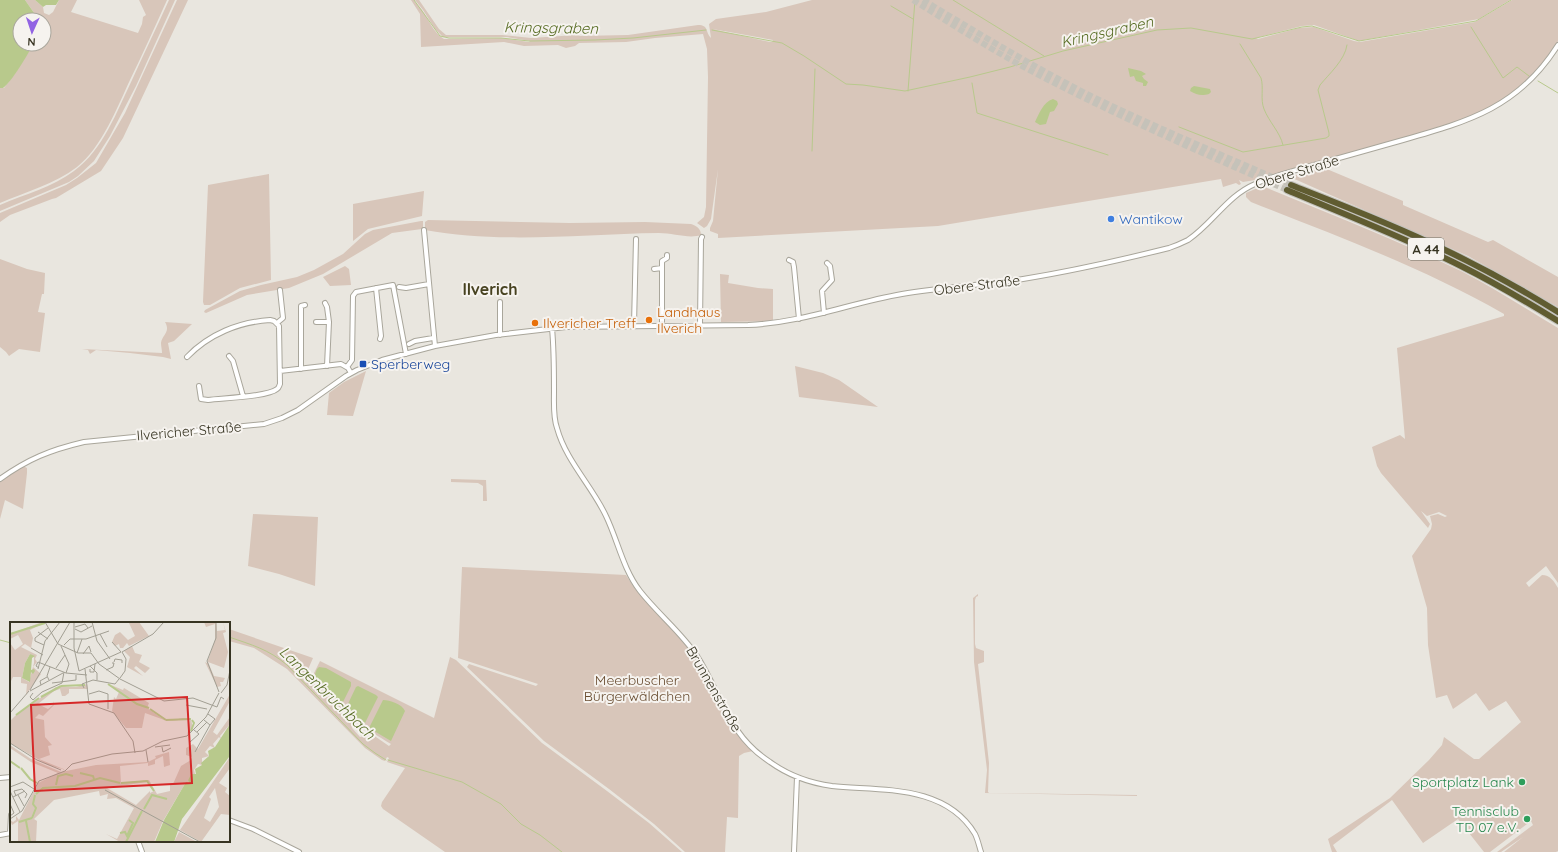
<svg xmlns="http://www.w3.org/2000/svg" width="1558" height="852" viewBox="0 0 1558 852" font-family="Quicksand,sans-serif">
	<rect width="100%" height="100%" fill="#e9e6df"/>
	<path fill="#d8c6ba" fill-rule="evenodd" d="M25,0H35L43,7L44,13L49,15L53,12L59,0H77L71,12L138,33L142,24L143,17L146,15L139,0H167C155,27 143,53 130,80C117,108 102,147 77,167C55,184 25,192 0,203V88H4L16,72L33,44H44V20H39Z
		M169,0H175L136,86L110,136L94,161L78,176L69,182L0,211V205C25,194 53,187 74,171C103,150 117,111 132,80C144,53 157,27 169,0Z
		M177,0H188L123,138L101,171L56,198L52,199L10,215L0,222V213L66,185L77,178L96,163L125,113Z
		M411,0H414C416,4 420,7 422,10C429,20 433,32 444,39L501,38L529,42L530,41L507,37H443L435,29L423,10L415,0H419L439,29L446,35H502L531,38L577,35L580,36L628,35L698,25C709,25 705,32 711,38L709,24L716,19L766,12L812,0H1510L1479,19L1359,41L1314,25L1302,26L1256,38L1258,39L1299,28L1314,27L1354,41L1360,42L1475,22L1512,0H1558V41L1538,69L1527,81L1513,93L1493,106L1473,117L1440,128L1267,178L1243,182L1239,180L1241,184L1239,185L1236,183L1223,187L1221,179L938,226L718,238V234L710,231V228L713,221L718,169L711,219L707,226L704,228L697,223L704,217L706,207L708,77L707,49L703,34L655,38L626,42L579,43L575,46L566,48L558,45L524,46L504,42L421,47L420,14ZM712,29L718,30L773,40L772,42H770Z
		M1322,167L1403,201V205L1488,242L1493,240L1558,277V307L1468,256L1290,177Z
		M269,174L271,280L240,288L210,305H204L203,302L208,185Z
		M1262,186C1328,213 1396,240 1461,271C1494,288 1526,309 1558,328V583L1546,566L1526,583L1529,587L1542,575C1550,575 1554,581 1558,588V851L1556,852H1504L1523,837L1501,852H1497L1533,825L1531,821L1490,852H1484L1458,819L1423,843L1392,800L1333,845L1337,852H1332L1328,839L1390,798L1429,760L1442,745L1444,737L1474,759H1479L1521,722L1506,701L1489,711L1476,693L1453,709L1447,695L1436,698L1428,645L1427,608L1412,556L1431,529L1432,524L1430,516L1438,514L1445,517L1447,516L1439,512L1427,516L1421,511L1430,524L1428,528L1381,473L1377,466L1372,447L1400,435L1405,439L1397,348L1504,316V314C1424,268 1337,236 1251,202L1246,197V193Z
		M424,191L422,216L368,229L353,241V204Z
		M428,220L570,223L645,222L691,224C697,226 701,229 701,235C689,239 673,233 659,233C581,234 503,244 425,230V222Z
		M421,221H423V228L422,229L392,233L323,274L289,288L247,295L206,313L204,312L205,310L240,291L261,285L297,277L314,270L343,254L365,234L373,230Z
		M0,259L27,269L45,273L44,294H42L38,312L45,313L40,352L19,349L9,356L6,352L0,347Z
		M345,266L349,269L351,285L330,286L323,277Z
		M720,274L729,275L728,283L758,288L773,289V321L721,322Z
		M165,322L192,324L174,341L168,343L171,359L163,357L130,353L96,350L90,354L88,350L82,349L162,353C162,350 161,346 161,343C162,335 171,332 165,322Z
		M795,366L823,373L839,380L878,407L799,397Z
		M366,371L353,416L327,415L329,393L344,382Z
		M23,466L27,468V473L23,509L5,500L0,519V482Z
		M451,479L486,480L487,501H483V486L478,483L451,482Z
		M253,514L318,517L315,586L279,574L248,566Z
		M462,567L626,575L635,589L692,652L705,674L729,723L753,751L744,753L739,756L738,818L727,817L725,852H685L654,824L609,789L544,741L467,667L469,664L536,686L538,684L458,658Z
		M978,594V596L976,597L975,600V644L976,648L984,651V662L978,664L989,763L988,792L989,793L1137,795V796L985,793L987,770L974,662L973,598Z
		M229,629L313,658L306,674L339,709L353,721L354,725L352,728L360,737L373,735L389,746L391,744C367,730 325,701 313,675L320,661L434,718L450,657L456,660L542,743L607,791L649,823L682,852H445L383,809L381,806L382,802L405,768L387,762L389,758L387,757L385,761L382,760L365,748L287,669L254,648L229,641Z"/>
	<path fill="#b8c98c" d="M0,0H25L39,20H20V44H33C29,53 11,83 3,88H0Z
		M35,0H59L56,5H46L43,7Z
		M1128,68L1141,71L1146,74L1142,76L1144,79L1148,82L1146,86H1143V83L1136,81L1134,76L1130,77Z
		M1194,86L1210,89L1211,92L1209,94C1201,96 1197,95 1190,91L1191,88Z
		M1053,99L1057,101L1058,104L1054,111L1050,112L1046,124L1040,125L1035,122C1039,114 1043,102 1053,99Z
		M319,667L326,668L351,682V686L342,704C332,699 317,685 315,674L317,669Z
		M358,686L376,695L378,697L365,723L363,724L346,710V708L356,687Z
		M383,700C390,700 402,704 405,711L391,741L369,728Z"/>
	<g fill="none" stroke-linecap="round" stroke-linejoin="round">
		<path stroke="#b8c98c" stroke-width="1" d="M414,0L440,36L449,38H501L529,41L595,40L633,38L706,30
			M953,0L1044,56
			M891,6L913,19
			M1471,27L1503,78L1517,67L1529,76
			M712,30L782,43L804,56L846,84L863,85L905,91L970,77L1010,67L1063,51L1157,30L1191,28L1252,39L1302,27L1312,26L1359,41L1476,21L1511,0
			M1240,44L1261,78C1264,88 1260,99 1264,109C1269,122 1280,132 1283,145
			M1538,81L1558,93
			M972,83L977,113L1108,155
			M908,91L915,0
			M1179,127L1243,152L1326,138L1329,136V133L1318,90L1320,85C1329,74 1345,60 1347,45
			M812,151L815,69
			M229,637C252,645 268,649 287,665L363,744L375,753L386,760
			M0,640L11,643
			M388,760L462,782L501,804L521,824L540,835L562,852"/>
		<path stroke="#c5c2b9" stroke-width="6" stroke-dasharray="6 3" stroke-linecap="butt" d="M913,0C953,25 993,51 1035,73C1117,116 1202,153 1287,190
			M923,0C978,33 1032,66 1089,95C1155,127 1224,156 1291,185"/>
		<g stroke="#a9a69b" stroke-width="6">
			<path id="minor" d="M424,230L435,346
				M789,260L793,262L794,267L799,319
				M654,269L662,268
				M399,287L406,288L429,284
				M376,288L381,336L380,339
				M500,302V335
				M325,303L327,307L329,322
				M824,313L822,291L832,280L830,266L827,263
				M316,322H329L327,366
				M277,323L283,318L280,290
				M634,325L636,239
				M662,325V261L667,258V255
				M700,325L701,239L702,237
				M552,328C554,349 554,370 554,391C554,404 553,417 557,428C566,461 592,486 606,516C618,541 623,569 640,591C658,614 681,632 697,656C722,695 728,735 770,762C788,775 810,783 832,786C881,791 945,784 975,834C978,840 979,846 981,852
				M409,344L415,341L433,338
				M229,356L233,361L243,396
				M187,357C209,334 239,322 270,320L274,321L279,326L280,384C279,386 279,388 277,389C268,397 222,398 208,400L201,399L199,386
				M347,367L352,360L353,296L356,292L393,285L406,354
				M301,369V306L305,305
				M280,371L341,364L348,368L351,373
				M0,479C28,459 50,450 84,442L264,424L282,418L298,410L346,376L357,370L382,360L435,346L496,335L566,327L748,325C802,323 850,303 902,294C942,287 983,285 1023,279C1072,271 1121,260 1169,248C1175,246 1182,243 1188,240C1213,223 1227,196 1255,184C1272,176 1290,172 1307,167C1339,158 1371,149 1403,140C1470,121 1519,107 1558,45
				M0,778L11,777
				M229,820L253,829L299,852
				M10,833L11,815
				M0,835L11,833
				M138,841L142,852
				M794,852L797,777"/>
		</g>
		<g stroke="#c3c2bd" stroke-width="8">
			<path id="highway" d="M1291,185C1342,205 1394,225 1443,249C1483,268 1521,289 1558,312
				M1287,190C1346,215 1406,238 1463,267C1495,283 1527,302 1558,321"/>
		</g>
		<use href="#minor" stroke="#fff" stroke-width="4"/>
		<use href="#highway" stroke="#605c31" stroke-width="6"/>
	</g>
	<circle fill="#3f7fe0" stroke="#f6f3ef" stroke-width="1.5" cx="1111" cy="219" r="4"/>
	<g fill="#e8710a" stroke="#f6f3ef" stroke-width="1.5">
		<circle cx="649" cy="320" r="4"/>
		<circle cx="535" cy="323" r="4"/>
	</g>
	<rect fill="#1a4fb4" stroke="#f6f3ef" stroke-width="1.5" x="359" y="360" width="8" height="8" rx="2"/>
	<g fill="#2e9e5b" stroke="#f6f3ef" stroke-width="1.5">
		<circle cx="1522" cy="782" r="4"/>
		<circle cx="1527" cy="819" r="4"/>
	</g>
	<g text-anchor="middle" stroke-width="4" stroke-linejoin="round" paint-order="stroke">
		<rect fill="#f6f3ef" stroke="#706d60" stroke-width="1" x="1408" y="238" width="36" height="22" rx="3"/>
		<g font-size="13" font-weight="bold" fill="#373422">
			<text x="1426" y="254">A 44</text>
		</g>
		<g font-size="14" fill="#373422" stroke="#f6f3ef">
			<text transform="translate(1297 172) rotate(-17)" y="5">Obere Straße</text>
			<text transform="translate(977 285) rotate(-7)" y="5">Obere Straße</text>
			<text transform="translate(189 431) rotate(-5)" y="5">Ilvericher Straße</text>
			<text transform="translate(714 689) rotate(60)" y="5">Brunnenstraße</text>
		</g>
		<g font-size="14" fill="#366cbe" stroke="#f6f3ef" text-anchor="start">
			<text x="1119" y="224">Wantikow</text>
		</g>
		<g font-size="14" fill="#c56008" stroke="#f6f3ef" text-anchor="start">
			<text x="657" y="317">Landhaus<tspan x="657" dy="16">Ilverich</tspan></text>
			<text x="543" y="328">Ilvericher Treff</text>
		</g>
		<g font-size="14" fill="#164399" stroke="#f6f3ef" text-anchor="start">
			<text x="371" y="369">Sperberweg</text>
		</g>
		<g font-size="14" fill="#694d31" stroke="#f6f3ef">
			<text x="637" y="685">Meerbuscher<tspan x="637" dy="16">Bürgerwäldchen</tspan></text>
		</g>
		<g font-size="14" fill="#27864d" stroke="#f6f3ef" text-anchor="end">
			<text x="1514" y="787">Sportplatz Lank</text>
			<text x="1519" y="816">Tennisclub<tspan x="1519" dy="16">TD 07 e.V.</tspan></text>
		</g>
		<g font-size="15" font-style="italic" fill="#576c23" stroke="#f6f3ef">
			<text transform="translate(551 28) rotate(1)" y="5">Kringsgraben</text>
			<text transform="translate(1107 32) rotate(-13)" y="5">Kringsgraben</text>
			<text transform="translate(327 693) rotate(44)" y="5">Langenbruchbach</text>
		</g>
		<g font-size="16" font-weight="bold" fill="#474220" stroke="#f6f3ef">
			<text x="490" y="295">Ilverich</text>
		</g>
	</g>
	<g transform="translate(10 622)">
		<rect width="220" height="220" fill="#e9e6df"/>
		<path d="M32,0H36L20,8L23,16L21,26L15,22L11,25L27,33L25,37L27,40L23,45L31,52L16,73L17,62L11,61V55H3L0,61V21L5,28L13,22L8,13L0,17V12ZM20,32L24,35V41L19,60L12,56L15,41ZM122,0H129L139,14L119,24L117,21L113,26H110L109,22L105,24L102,20L105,13L110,10L118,18L125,14L119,1ZM194,0H206L207,9L215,8L213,0L216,10L213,11L218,30L214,46L198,40L204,54L215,56L213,60H210L211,64L207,65L195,40L197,41L205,18V2L196,5ZM122,24L125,31L132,33L129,40L140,46L135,51L126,44L124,46L133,54L117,45L120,35L114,29ZM77,62L78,67H59V71L55,74H52L50,67L44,69L28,82L38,87L43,83V79L44,83L33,94L29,92L25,96L34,98L35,115L42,123L38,124L40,133L29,137L56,148L38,143L0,121V99L6,93L46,65H66ZM101,63L113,68L114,66L139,81L137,86L153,97L158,99L173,96L181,97L183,107L177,114L180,97L157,99L135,91L132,106H116L102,89L104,75L106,77L109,70ZM220,72V79L203,110L207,113L220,95V102L210,114L211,117L209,115L203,122L205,126L200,124L195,130L199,134L192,136V143L188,142L184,148L185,152H181L178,158L179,161L176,160L153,199L144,220H110L96,212L107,217L124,186L106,176L97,177L98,172L90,174L89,169L44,178L24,197L27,199L26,220H8V199L2,203L0,198L3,200L6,198V194L9,198L28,161L48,151L21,140L0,126V123L21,137L51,150L86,143L138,140L146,136L145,134L159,130L160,143L154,145L153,134L145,138V142L138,144V141L110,144L111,161L139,158L147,172L160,169V162H163L171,144L181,138L182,135L176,133V126L183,122L188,127ZM137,160L144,169L140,171V169L126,183L97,166ZM220,135V146L209,161L217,166L215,170L220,174V193L211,192L191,220L170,208ZM205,166L209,185L200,200L194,196L201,177L199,175ZM169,210L187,220H164Z" fill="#d8c6ba" fill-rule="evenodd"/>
		<path d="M20,32L25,34L22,36L21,48L24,47L25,49L23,52L21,50L20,60L12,56L15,41ZM220,102L219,135L172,197L164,220H145L154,198L176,160L179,161L178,158L181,152H186L185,147L192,143L191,141L199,134L198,129L205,125Z" fill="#b8c98c"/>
		<path fill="none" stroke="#b8c98c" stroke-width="2" d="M0,12L35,1M98,62L127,82L139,86M51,64L75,63M31,75L51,64M140,87L156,98M6,93L29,76M156,98L181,97M181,109L184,101L182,98M0,139L10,146M11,146L20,157L27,161M70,151L83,154L84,157M111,161L137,159L144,169M46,163L48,154L56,152L63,154M26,172L33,166L65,164L90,156L110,161M134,187L142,173L157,177M22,196L26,186L23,182L25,173M16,199L20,220M9,200L22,196M110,211L115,210L117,214L123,201L119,198M116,220L132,189"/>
		<path fill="none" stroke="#a29f93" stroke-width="1" d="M35,0L48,22M64,0V26L69,49L111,30M82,0L87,19L100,37M206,0V16L197,39L209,70M65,5L75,2L78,6M65,7L71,10L82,4M28,10L38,17M90,12L97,25M102,20L111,30M48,22L68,31H81L89,42L110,57M34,23L25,19V16L38,6M54,23L60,17H76L99,9M51,24L59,42L56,51M21,26L33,33M112,30L143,12L154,0M67,31L72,17M73,32L79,24L81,30M104,40L105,37L112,38V41M80,44L87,51V58M29,46L26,44L28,40L56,51L77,53M46,46L55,33M28,47L35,19L50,0M75,47L79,82L104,91L123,119L125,131M80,47V50H84L85,42M96,48L103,45L104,41H102M110,56L115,49L116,37L112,30M110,57L154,79L183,76L207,85L211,75L214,77M39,58L37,54L40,45M42,61L66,58V53M31,63L30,59L37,55M74,66L72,62L83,58L105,62L109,57M20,68L60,0M20,69L53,51M23,71L20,75L23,78L32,70L52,61L54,50M211,71L217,63L220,48M79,72L89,69L98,72V87M176,83L197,87M0,91L19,69M198,92L205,97L200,103M187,110L197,100M180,120L189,112L184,108M0,121L27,138L51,148M145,125L160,123M152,125L153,130L161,126M136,128L138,140M185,130L200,103L194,98M0,165L13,160L24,167M95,168L190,220M0,169L10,190M8,173L14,184M6,174L4,169L12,167L17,172L15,176M3,175L15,169M0,182L4,191L0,194M0,197L12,189L29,159L55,149L62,142L102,132L133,129L153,119L177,114L196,95L209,71"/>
		<path fill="#d62828" fill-opacity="0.15" stroke="#d62828" stroke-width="2" d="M177,75L182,161L25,169L21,83Z"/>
		<rect width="220" height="220" fill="none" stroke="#373422" stroke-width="2"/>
	</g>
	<g transform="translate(32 32) rotate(183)"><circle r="19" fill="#f6f3ef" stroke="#aaa79d"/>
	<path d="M0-3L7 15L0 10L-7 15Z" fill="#9263e3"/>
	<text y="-6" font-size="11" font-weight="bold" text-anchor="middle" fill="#373422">N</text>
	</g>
</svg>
